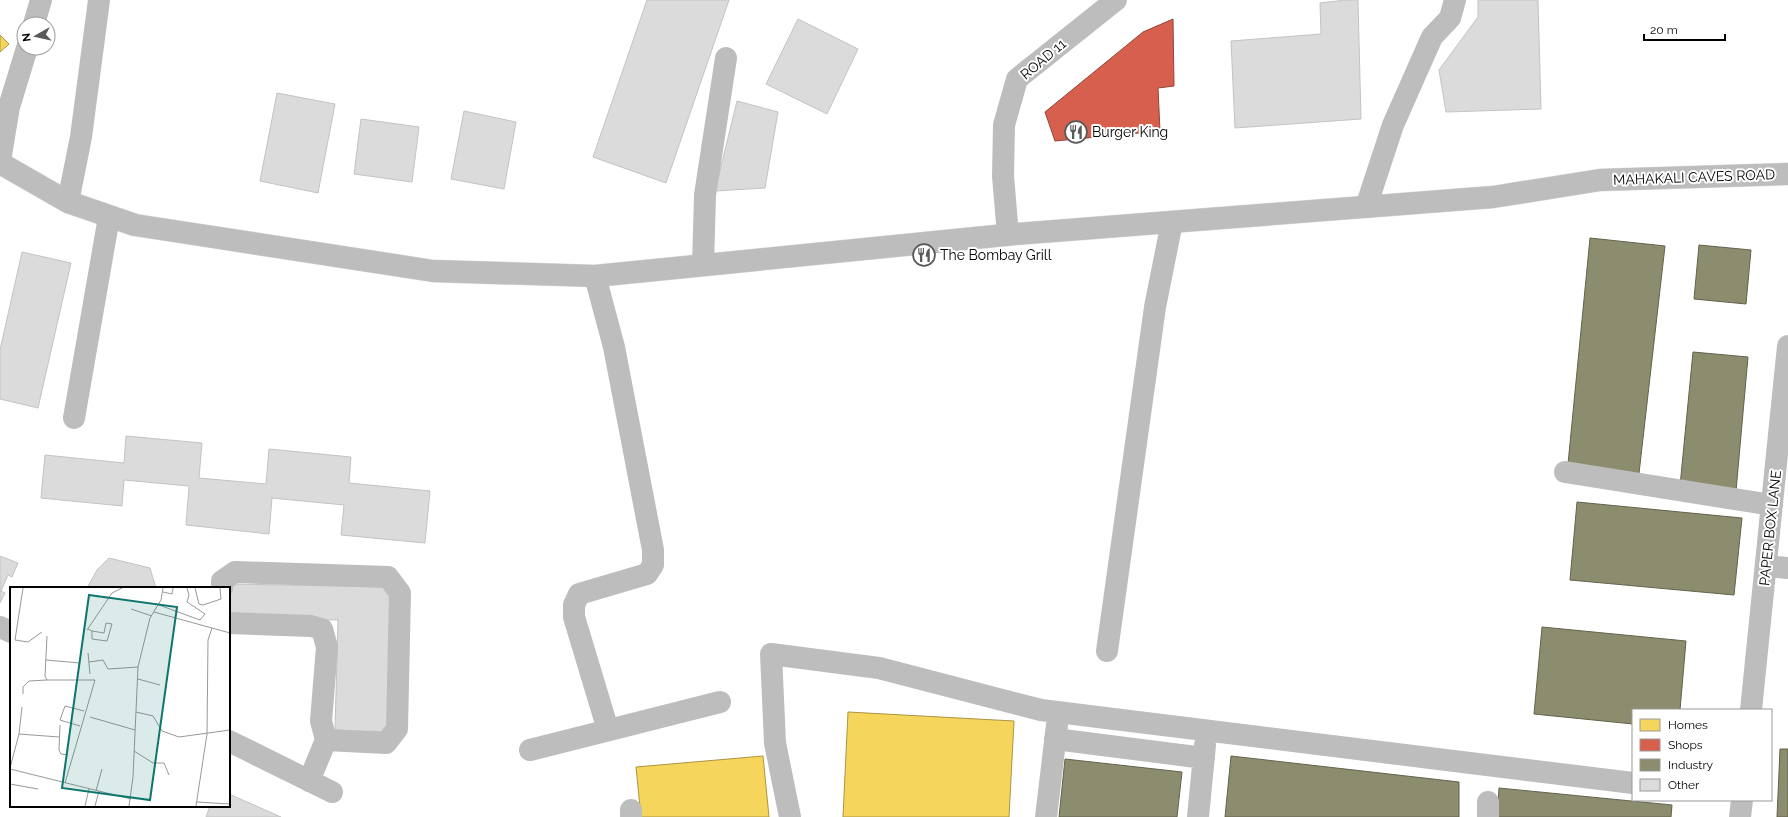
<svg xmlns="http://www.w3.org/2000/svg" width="1788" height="817" viewBox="0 0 1788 817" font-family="Raleway,sans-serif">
	<rect width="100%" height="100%" fill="#fff"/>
	<path fill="#f6d55c" stroke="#ac9540" d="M0,35L9,44L0,52Z
		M848,712L1014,721L1009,817H843Z
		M763,756L769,817H641L636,767Z"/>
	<path fill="#d6604d" stroke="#964336" d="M1173,19L1174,86L1158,88L1160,131L1055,141L1045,112L1143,32Z"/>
	<path fill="#8c8c6e" stroke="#62624d" d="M1590,238L1665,246L1638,482L1567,474Z
		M1699,245L1751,250L1746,304L1694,299Z
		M1693,352L1748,357L1736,491L1680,486Z
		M1577,502L1742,518L1734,595L1570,580Z
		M1542,627L1686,641L1680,710H1633V724L1534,714Z
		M1780,749H1788V817H1777Z
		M1231,756L1459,782V817H1225Z
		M1065,759L1182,772L1177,817H1059Z
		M1499,788L1672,805L1671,817H1497Z"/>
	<path fill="#dbdbdb" stroke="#c3c3c3" d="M647,0H729L666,183L593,157Z
		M1346,0H1358L1361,119L1235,128L1231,41L1321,34L1320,3Z
		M1478,0H1538L1541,109L1446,112L1439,70L1478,17Z
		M798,19L858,49L827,114L766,84Z
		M277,93L335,104L318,193L260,181Z
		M737,101L778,112L765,188L715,191Z
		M464,111L516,122L504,189L451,179Z
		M361,119L419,127L412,182L354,174Z
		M22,252L71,263L38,408L0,399V350Z
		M126,436L202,443L199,478L266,484L269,449L351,457L349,483L430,491L425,543L341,535L344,505L272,498L269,534L186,525L189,486L124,480L122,506L41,498L45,455L124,463Z
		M0,556L18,563L12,577L8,575L1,591L5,593L0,603Z
		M109,558L150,568L156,588H87L97,570Z
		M230,584L392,587L389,732L335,730L338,620L229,617Z
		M229,794L281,817H206L210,806H229Z"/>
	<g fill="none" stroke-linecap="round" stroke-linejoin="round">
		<g stroke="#dbdbdb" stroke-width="23">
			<path id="major" d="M0,163L68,202L135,225L433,271L595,276L1015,234L1493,197L1600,180L1788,174"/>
		</g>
		<path stroke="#bdbdbd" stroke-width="22" d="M34,24L41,0
			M0,161L9,107L27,48
			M68,202L81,137L99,0
			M1366,207L1393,125L1432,37L1450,18L1455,0
			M1008,235L1003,176L1004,125L1017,79L1116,0
			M703,265L705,195L726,58
			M595,276L614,347L653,550V565L647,574L579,594L574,605V617L608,730
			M74,418L109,217
			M1565,472L1772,505
			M1766,566L1788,568
			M222,588V581L235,572L388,577L400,593L397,729L386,743L326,740
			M229,623L311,626L322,629L327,647L321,721L326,740L309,781
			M0,627L11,632
			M1107,651L1155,307L1172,222
			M1751,710L1788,346
			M1055,739L1204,758
			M229,741L332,792
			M530,750L720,702
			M1488,802V817
			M631,810V817
			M790,817L775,743L771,654L879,668L1041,710L1633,783
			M1046,817L1057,725
			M1198,817L1205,745
			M1740,817L1742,800"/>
		<use href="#major" stroke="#bdbdbd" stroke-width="22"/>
	</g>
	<defs>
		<g id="restaurant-ring" transform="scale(1.15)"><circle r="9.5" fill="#fff" stroke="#595959" stroke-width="1.5"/><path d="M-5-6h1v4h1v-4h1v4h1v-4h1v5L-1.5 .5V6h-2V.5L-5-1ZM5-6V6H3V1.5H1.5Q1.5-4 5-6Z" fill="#595959"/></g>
	</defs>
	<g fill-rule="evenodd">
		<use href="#restaurant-ring" x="1076" y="132"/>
		<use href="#restaurant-ring" x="924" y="255"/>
	</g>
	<g text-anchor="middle" stroke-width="4" stroke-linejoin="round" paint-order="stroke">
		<g font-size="14" fill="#000" stroke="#fff">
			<text transform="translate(1043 59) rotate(-40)" y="5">ROAD 11</text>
			<text transform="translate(1694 177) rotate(-2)" y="5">MAHAKALI CAVES ROAD</text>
			<text transform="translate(1770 528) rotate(-84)" y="5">PAPER BOX LANE</text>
		</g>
		<g font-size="14" fill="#000" stroke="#fff" text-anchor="start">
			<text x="1092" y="137">Burger King</text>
			<text x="940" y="260">The Bombay Grill</text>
		</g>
	</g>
	<g transform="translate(10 587)">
		<rect width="220" height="220" fill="#fff"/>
		<path fill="none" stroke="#999" stroke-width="1" d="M13,1L5,53L18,55L32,45M185,1L189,17L193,18L211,12L210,1M153,5L162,7L163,1M149,18L190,33L195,27L177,15L179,8L177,1M121,22L142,29M144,25L220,46M78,42L82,44V52L97,54L102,37L96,36L94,46L82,44M77,43L102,6L112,1M37,49L35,89L37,93H85L55,196M78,66L80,87M36,73L70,76M79,75L93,73L98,82L128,80M128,92L150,98M13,107V100L19,94L37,93M126,125L143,129L152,144L169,150L220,143M80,130L125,143M50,138L49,163L51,167L58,168M70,139L50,133L55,119L74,124M9,147L12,120M124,164L143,176H154L159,188M0,181L9,147L49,150M0,182L121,212M0,197L28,202M86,204L92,182M187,215L220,217M75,219L79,202M85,219L89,204M119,219L123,190L128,80L140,31L151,13L153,1M186,219L197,147L198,53L202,41"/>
		<path fill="#0f766e" fill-opacity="0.15" stroke="#0f766e" stroke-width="2" d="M79,8L167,20L140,213L52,201Z"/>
		<rect width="220" height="220" fill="none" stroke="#000" stroke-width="2"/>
	</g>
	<rect x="1632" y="709" width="140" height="92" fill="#ffffff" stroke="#999999"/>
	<rect x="1640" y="719" width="20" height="12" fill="#f6d55c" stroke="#999999"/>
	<text x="1668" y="729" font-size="12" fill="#000000">Homes</text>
	<rect x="1640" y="739" width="20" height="12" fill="#d6604d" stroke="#999999"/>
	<text x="1668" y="749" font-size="12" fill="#000000">Shops</text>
	<rect x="1640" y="759" width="20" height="12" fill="#8c8c6e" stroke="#999999"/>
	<text x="1668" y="769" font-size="12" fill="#000000">Industry</text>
	<rect x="1640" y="779" width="20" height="12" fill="#dbdbdb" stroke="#999999"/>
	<text x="1668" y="789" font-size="12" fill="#000000">Other</text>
	<g transform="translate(36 36) rotate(262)"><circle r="19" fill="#ffffff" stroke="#999999"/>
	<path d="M0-3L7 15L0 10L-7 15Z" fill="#595959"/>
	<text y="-6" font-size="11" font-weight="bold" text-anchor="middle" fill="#000000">N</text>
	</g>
	<path d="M1644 34v6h81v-6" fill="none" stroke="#000000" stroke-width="2"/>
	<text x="1650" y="34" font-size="12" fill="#000000" stroke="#ffffff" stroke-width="3" paint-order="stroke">20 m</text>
</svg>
